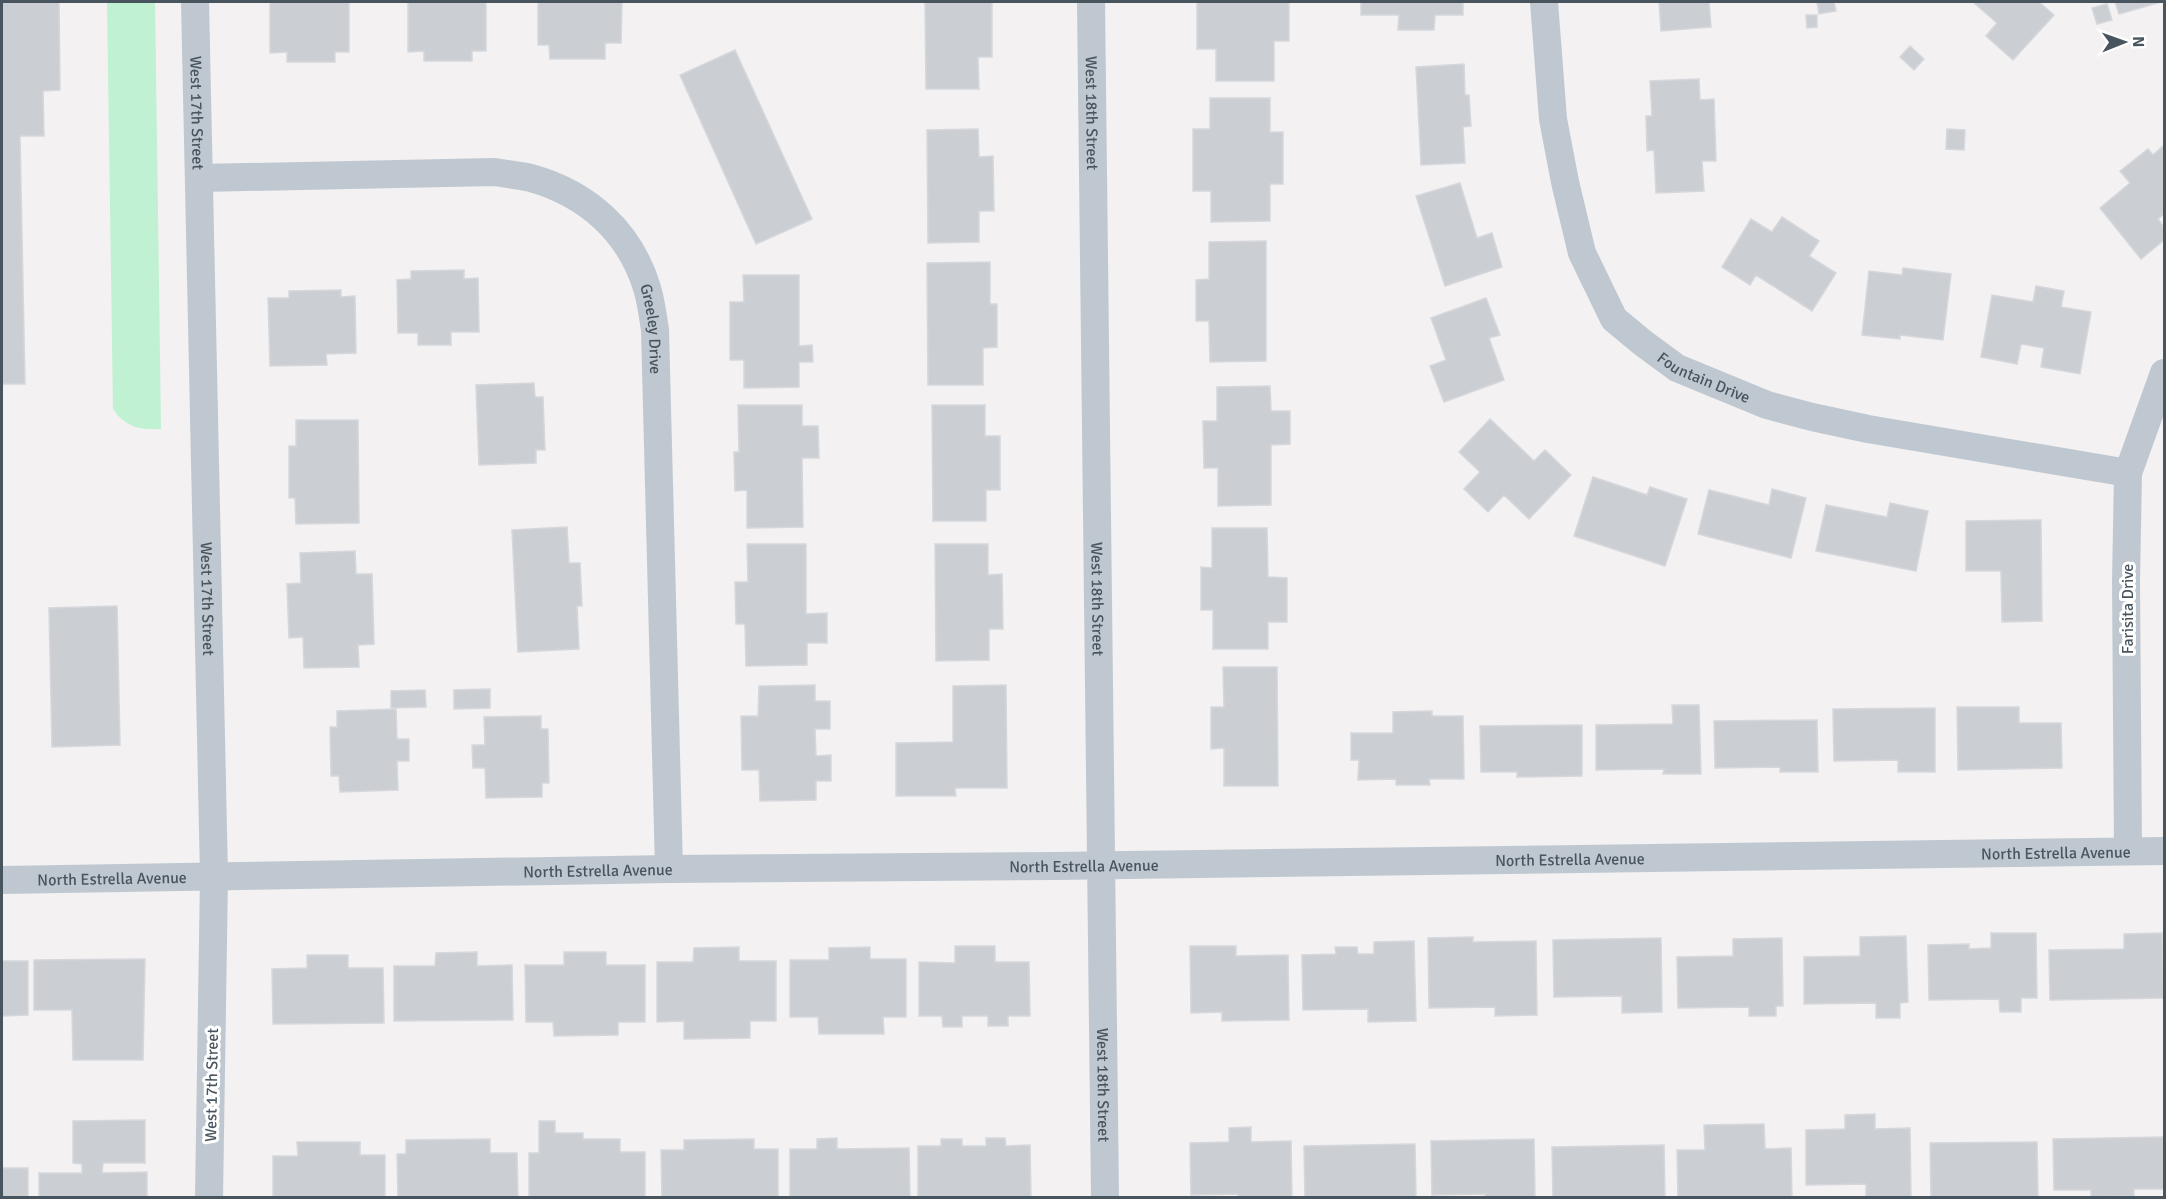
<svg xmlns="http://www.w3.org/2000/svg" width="2166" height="1199" viewBox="0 0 2166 1199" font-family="Signika,sans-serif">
	<rect width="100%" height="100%" fill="#f3f1f1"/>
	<path fill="#c0f1d2" d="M107,2H155L161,429C140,430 125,427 113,409Z"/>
	<path fill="#cbced3" stroke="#d5d7dc" stroke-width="1.5" d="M2,2H59L60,90L43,91L44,136H20L25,384H2Z
		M270,2H349V52H335V62H287V52L270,53Z
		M408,2H486V51H472V61H424V51L408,52Z
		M538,2H622L621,43H605V59H550L549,45H538Z
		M925,2H992V57H978L979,89H926Z
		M1197,2H1289V41H1274V81H1216V49H1197Z
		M1361,2H1463V15H1435L1434,30H1398L1399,15H1361Z
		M1659,2H1709L1711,27L1661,31Z
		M1817,2H1834L1836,11L1819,14Z
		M1973,2H2039L2054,15L2013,60L1986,36L1997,23Z
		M2115,2H2161L2119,14Z
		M2107,4L2112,20L2097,24L2092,8Z
		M1806,15H1817V27L1807,28Z
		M1910,46L1924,59L1914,70L1900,57Z
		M735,50L812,219L756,244L680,75Z
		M1464,64L1465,95H1469L1471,126L1463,127L1465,163L1421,165L1416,67Z
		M1699,79L1700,100L1714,99L1716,161H1702L1704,191L1656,193L1654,150L1647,151L1646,116H1652L1650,81Z
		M1210,98H1270V132H1283V184H1270V221L1211,222V191H1193V129H1210Z
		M978,129L979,157L993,156L994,211H979V242L928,243L927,130Z
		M1947,129L1965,130L1964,150L1946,149Z
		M2164,145V214L2158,219L2164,227V240L2141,259L2100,208L2130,183L2120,171L2148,149L2153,155Z
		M1460,183L1477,238L1492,233L1502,267L1445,286L1416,196Z
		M1782,217L1819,241L1809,256L1836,273L1812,311L1756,275L1750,285L1722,267L1751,219L1772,232Z
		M1266,241V361L1210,362L1209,321H1196V280L1209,279V242Z
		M990,262V304H997V347L983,348V385H928L927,263Z
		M1903,268L1951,274L1943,340L1900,335V339L1862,335L1869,271L1902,275Z
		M464,270V279L478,278L479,332H451V345H418V333H398L397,280L411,279V271Z
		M743,275H799V346L812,345L813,362H799V387L744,388V360H730V302H744Z
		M2036,286L2064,291L2061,307L2091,312L2080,374L2041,367L2044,348L2021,344L2017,364L1981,357L1992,295L2033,302Z
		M341,290V297L355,296L356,353L326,354L327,365L270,366L268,298H289V291Z
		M1486,298L1500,335L1489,338L1504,380L1444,402L1430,366L1446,360L1431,318Z
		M534,383L535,397H543L545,450H536V463L479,465L476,385Z
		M1270,386L1271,411H1290V444L1271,445V505L1218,506V468H1204L1203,421H1217V387Z
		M738,405H802V426H818L819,458H802L803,527L747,528V490L735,491L734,452H739Z
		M932,405H985V436H1000V490H986V521H933Z
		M1490,419L1534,461L1545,450L1571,475L1529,519L1504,495L1488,512L1464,489L1480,472L1459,452Z
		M296,420H358L359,523L296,524L295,498H289V446H296Z
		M1593,477L1647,495L1650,487L1687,499L1665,566L1574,536Z
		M1772,489L1806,498L1791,558L1698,534L1709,490L1769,505Z
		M1890,503L1928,511L1916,571L1816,551L1826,505L1887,517Z
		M2041,520L2042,621L2002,622L2001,571H1966V521Z
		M567,527L569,563H580L582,606H577L579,649L518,652L512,530Z
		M1212,528H1267L1268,577L1287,578V622H1268V649H1213V610H1201V567L1212,568Z
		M747,544H806V614L827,613V643H807V665L746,666L745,624H736L735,582H748Z
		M935,544H988V575L1002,574L1003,629H989V660L936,661Z
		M355,551L356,574H372L374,644L358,645L359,667L304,668L303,637L289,638L287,584L301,583L300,553Z
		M117,606L120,745L52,747L49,608Z
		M1223,667H1277L1278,786H1224V748L1211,749V707H1224Z
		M815,685V701H830V729H815L816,756L831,755V781H816V800L760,801L759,770H742L741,716H758L759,686Z
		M1006,685L1007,788H955L956,796H896V743L953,742V686Z
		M490,689V708L454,709V690Z
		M425,690L426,707L391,708V691Z
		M1672,705H1699L1701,774H1663L1664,769L1596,770V725L1673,724Z
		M1957,707H2019V723H2061L2062,768L1958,770Z
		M1935,708V772H1898V760L1834,761L1833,709Z
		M396,709L397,739H409V761H397L398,790L340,792L339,776H331L330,727H337V711Z
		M1432,711V716H1463L1464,779H1429L1430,785H1396V779L1358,780L1359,760H1351V733H1393V712Z
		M541,716V729H548L549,783H542V797L486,798L485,768H473L472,745H485L484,717Z
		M1817,720L1818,772H1780V767L1715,768L1714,721Z
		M1582,725V776L1517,777V772H1481L1480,726Z
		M1991,933H2036L2037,998H2021V1012H2000L1999,999L1929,1000L1928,945L1969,944V949L1991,948Z
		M2162,933L2164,998L2050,1000L2049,950L2124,949V934Z
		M1906,936L1908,1002L1900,1003V1018H1876V1003L1804,1004V957L1860,956V937Z
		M1473,937V942L1536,941L1537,1015L1495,1016V1007L1429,1008L1428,938Z
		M1661,938L1662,1012L1622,1013V996L1554,997L1553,940Z
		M1782,938L1783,1006H1776V1016H1749V1007L1678,1008L1677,957L1733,956V939Z
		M1414,941L1416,1021L1368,1022V1009L1303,1010L1302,955L1336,954L1335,947H1357L1358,954H1374V942Z
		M955,946H995V962H1029L1030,1016H1008V1026H988V1016H962V1027H943L942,1016H919V962L955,963Z
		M1190,946H1236V956L1288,955L1289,1020L1222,1021V1012L1191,1013Z
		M739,947V961H776V1021H750V1038L684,1039V1021L657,1022V962H693L694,948Z
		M870,947V959H906V1017H883L884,1034H819L818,1017H790V960H829V948Z
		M477,952V966L512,965L513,1020L394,1021V966H435L436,953Z
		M564,952H606V965H645V1022H618V1035L554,1036L553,1022H526L525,965H564Z
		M307,955H348V968H383L384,1023L273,1024L272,969L307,968Z
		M145,959L143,1060H73L72,1010H34V960Z
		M2,961H28V1015L2,1016Z
		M1875,1114V1129L1910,1128L1911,1198H1866V1184L1806,1185V1130L1845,1129V1115Z
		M145,1120V1163H103L102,1173L147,1172V1198H39V1173H82V1164L73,1163V1121Z
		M539,1121H555V1133H583V1139H620V1152H645V1198H529V1153H539Z
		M1764,1124L1765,1149L1791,1148L1792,1198H1678L1677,1150H1705L1704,1125Z
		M1251,1127V1142L1291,1141L1292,1198H1238V1194L1191,1195L1190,1143L1229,1142V1128Z
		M2164,1137V1189H2134V1196L2091,1197V1190H2054L2053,1139Z
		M837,1138V1149L909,1148L910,1198H790V1149H817V1139Z
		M986,1138H1005L1006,1146L1030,1145L1031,1198H918V1146H941V1139H962V1146H986Z
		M490,1139V1153H517L518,1198H398L397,1154H406V1140Z
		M754,1139V1149H778V1198H662L661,1150H684V1140Z
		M1534,1139L1535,1198H1485V1194L1432,1195L1431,1141Z
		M297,1142H360V1155H385V1198H273V1156H298Z
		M2037,1142L2038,1198H1931L1930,1143Z
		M1415,1144L1416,1198H1305L1304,1146Z
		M1664,1145L1665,1198H1553L1552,1147Z
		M2,1168H28V1198H2Z"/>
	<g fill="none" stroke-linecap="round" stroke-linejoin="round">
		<g stroke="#bfc8d0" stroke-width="28">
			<path id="s1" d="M195,2L214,876L209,1198"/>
			<path id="s2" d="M1091,2L1105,1198"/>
			<path id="s3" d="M1544,2L1553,119L1565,182L1582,253L1614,319L1643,343L1677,368L1767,405L1812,417L1868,429L2128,473"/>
			<path id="s4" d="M200,178L494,172C506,174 519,175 531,178C588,194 630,232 647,288C651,301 653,316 655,330L669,869"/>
			<path d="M2128,851L2126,581L2128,473L2164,373"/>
			<path id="s5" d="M2,880L669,869L1055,866L2164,851"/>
		</g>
	</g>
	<g text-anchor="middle" stroke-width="6" stroke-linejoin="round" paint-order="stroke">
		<g font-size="16" fill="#48555f" stroke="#fff">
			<text dy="6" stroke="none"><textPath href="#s1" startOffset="111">West 17th Street</textPath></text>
			<text dy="6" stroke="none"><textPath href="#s2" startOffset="111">West 18th Street</textPath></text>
			<text dy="6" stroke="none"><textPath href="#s4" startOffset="540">Greeley Drive</textPath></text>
			<text dy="6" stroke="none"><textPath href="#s3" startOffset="436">Fountain Drive</textPath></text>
			<text dy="6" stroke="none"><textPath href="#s1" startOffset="597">West 17th Street</textPath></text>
			<text dy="6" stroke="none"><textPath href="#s2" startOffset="597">West 18th Street</textPath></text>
			<text transform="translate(2127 609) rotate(-90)" y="6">Farisita Drive</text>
			<text dy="6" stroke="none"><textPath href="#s5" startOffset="2054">North Estrella Avenue</textPath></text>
			<text dy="6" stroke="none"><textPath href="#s5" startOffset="1568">North Estrella Avenue</textPath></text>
			<text dy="6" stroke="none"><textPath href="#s5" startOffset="1082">North Estrella Avenue</textPath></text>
			<text dy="6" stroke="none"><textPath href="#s5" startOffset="596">North Estrella Avenue</textPath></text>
			<text dy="6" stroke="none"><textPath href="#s5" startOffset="110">North Estrella Avenue</textPath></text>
			<text transform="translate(211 1085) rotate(-89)" y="6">West 17th Street</text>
			<text dy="6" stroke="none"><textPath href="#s2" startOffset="1083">West 18th Street</textPath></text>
		</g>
	</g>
	<rect width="2166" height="1199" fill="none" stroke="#48555f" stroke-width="6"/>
	<g transform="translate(2124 42) rotate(89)" stroke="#ffffff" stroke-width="4.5" paint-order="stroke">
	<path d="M0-4.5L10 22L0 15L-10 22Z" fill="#48555f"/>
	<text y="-9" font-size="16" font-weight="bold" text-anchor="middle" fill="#48555f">N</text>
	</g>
</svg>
